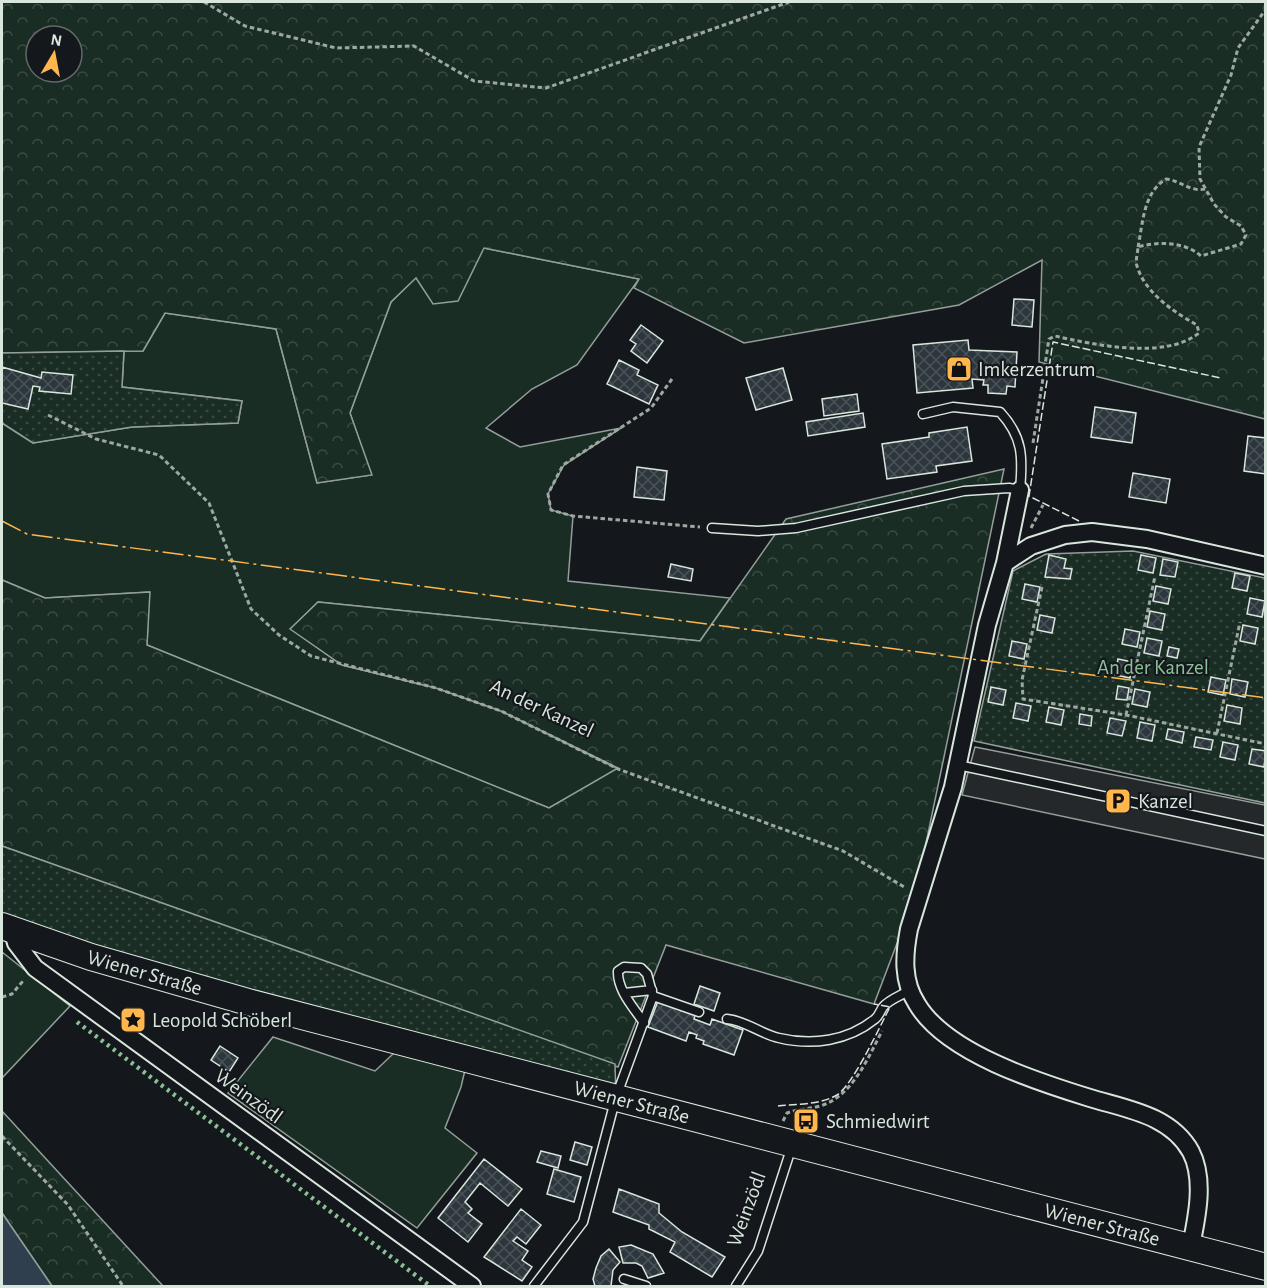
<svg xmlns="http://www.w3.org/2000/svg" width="1267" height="1288" viewBox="0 0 1267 1288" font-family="'Alegreya Sans',sans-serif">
	<defs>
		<pattern id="forest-crowns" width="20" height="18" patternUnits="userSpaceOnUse" patternTransform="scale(1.5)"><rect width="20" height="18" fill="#1a2d24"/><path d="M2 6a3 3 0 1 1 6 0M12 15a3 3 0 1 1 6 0" fill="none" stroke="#3b4b43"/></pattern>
		<pattern id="garden-dots" width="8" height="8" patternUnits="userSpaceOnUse" patternTransform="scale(1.5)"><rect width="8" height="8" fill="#1a2d24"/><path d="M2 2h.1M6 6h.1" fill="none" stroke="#3b4b43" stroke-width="1.8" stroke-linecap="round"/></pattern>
		<pattern id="building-cross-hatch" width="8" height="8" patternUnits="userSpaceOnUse" patternTransform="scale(1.5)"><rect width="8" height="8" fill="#2c363c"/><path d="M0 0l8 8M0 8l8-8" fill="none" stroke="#4a5358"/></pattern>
	</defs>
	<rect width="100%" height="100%" fill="#14181c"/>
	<path fill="#1a2d24" stroke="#939e99" stroke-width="1.5" d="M484,248L639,279L577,365L532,389L486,428L520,447L621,428L564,465L548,494L551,510L573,516L568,581L730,598L700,641L318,602L291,629L342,665L436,688L501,711L618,769L549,808L147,645L149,592L45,598L2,580V423L33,443L132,427L238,423L242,401L122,387L124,351H143L165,313L276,329L317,483L371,475L350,413L391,302L416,277Z
		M2,952L70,1006L2,1078Z
		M273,1037L375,1071L394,1053L465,1070L461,1087L445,1128L477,1153L417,1228L228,1093Z"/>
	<path fill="url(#forest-crowns)" stroke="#939e99" stroke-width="1.5" fill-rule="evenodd" d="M2,2H1265V419L1039,362L1042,260L959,305L744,343L634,288L639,279L484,248L458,301L433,304L416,278L391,302L350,413L372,475L317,483L276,329L165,313L143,351L2,353ZM36,36H72V72H36Z
		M1004,469L915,896L874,1004L666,945L618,1067L2,846V580L45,598L150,592L147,645L549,808L618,768L501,711L436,688L342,665L290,629L318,602L700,641L786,519Z
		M2,1111L163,1286H52L2,1213Z"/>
	<path fill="url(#garden-dots)" stroke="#939e99" stroke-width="1.5" d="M124,351L122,387L242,401L238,423L132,427L33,443L2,423V353Z
		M1133,551L1265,578V803L974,741L1013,571L1046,554Z
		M2,846L615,1064L616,1097L2,922Z"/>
	<path fill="#24282b" stroke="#939e99" stroke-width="1.5" d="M975,747L1265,805V859L962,795Z"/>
	<path fill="#2f3f4d" stroke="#939e99" stroke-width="1.5" d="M2,1213L52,1286H2Z"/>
	<path fill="url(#building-cross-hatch)" stroke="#d8e6dc" stroke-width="1.5" d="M1014,299L1034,300L1032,327L1012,325Z
		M641,325L663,341L647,363L631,351L636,344L630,340Z
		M968,340L969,350L1017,352L1015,387L1007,386L1006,394L988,393V385H983L984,380L972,379L973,388L917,393L913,345Z
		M619,360L639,370L637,375L658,385L649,404L607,384Z
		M2,367L41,378L42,372L73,375L71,394L39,391L40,387L33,386L28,409L2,403Z
		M783,368L792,400L756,410L746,378Z
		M857,394L859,411L824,416L822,399Z
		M1095,407L1136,413L1132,443L1091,437Z
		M863,413L865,427L808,436L806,422Z
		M967,427L972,461L936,466L937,472L887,479L882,444L929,437V433Z
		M1248,436L1266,438V474L1244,471Z
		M637,467L667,471L664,500L634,497Z
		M1133,473L1170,479L1166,503L1129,497Z
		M1049,555L1066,559L1064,568L1072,569L1070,579L1045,577Z
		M1141,555L1156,558L1153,573L1138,570Z
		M1163,559L1178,562L1175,577L1160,575Z
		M671,564L693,569L691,581L668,577Z
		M1235,573L1250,576L1247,591L1232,588Z
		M1025,584L1040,587L1037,602L1022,599Z
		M1156,586L1171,589L1168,604L1153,601Z
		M1250,598L1265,601L1262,617L1247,614Z
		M1150,611L1165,614L1162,630L1147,627Z
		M1040,615L1055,618L1052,633L1037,630Z
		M1243,625L1258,628L1255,644L1240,641Z
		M1125,629L1140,632L1137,647L1122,644Z
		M1147,638L1162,641L1159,656L1144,653Z
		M1012,641L1027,644L1024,659L1009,656Z
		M1169,647L1179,649L1177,658L1167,656Z
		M1118,659L1133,662L1130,678L1115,675Z
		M1211,677L1226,680L1223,695L1208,692Z
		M1232,679L1248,682L1245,697L1230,694Z
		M1118,686L1129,688L1127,700L1116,699Z
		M991,687L1006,690L1003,705L988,702Z
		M1135,689L1150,692L1147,707L1132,704Z
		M1016,703L1031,706L1028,721L1013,718Z
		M1227,705L1242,708L1240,724L1224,721Z
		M1049,707L1064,710L1061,725L1046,722Z
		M1080,714L1092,716L1091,726L1079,724Z
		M1110,718L1126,721L1122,736L1107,733Z
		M1140,722L1155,725L1152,741L1137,738Z
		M1168,729L1184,732L1182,743L1166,739Z
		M1196,737L1213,740L1211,750L1194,747Z
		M1223,742L1238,745L1235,760L1220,757Z
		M1252,749L1266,751L1264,767L1249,764Z
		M700,986L720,993L714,1011L694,1004Z
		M658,1001L695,1015L694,1019L710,1025L712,1019L743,1030L734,1055L703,1044L704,1041L696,1038L697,1035L689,1032L686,1041L648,1027Z
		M220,1046L238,1058L229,1072L211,1060Z
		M575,1142L592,1147L587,1165L570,1160Z
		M541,1151L561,1156L558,1168L537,1162Z
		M484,1159L522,1189L508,1206L480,1183L465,1202L472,1209L468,1213L482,1224L468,1242L438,1218Z
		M554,1169L581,1177L574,1202L547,1194Z
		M619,1189L659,1204V1213L682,1232L725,1257L712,1277L670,1252L675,1242L649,1229V1225L613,1212Z
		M521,1209L541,1225L526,1244L517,1237L513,1241L528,1251L522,1260L532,1267L522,1281L484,1257Z
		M631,1245L653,1254L664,1273L648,1278L642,1266L636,1263H623L619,1247Z
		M609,1249L620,1262L613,1270L611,1286H595L593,1279L596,1268L601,1256Z"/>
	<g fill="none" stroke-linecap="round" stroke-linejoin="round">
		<g stroke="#d8e6dc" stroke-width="11">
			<path id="service" d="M712,528L758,531L796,528L964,491L1009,488L1020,490C1023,457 1023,437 1000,412L953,407L923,414
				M958,765L1266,831
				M624,993L652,990
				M727,1019C744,1020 761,1034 779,1038C812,1046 848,1041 875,1019C879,1016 880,1011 883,1007C888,1000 902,995 910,990
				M644,1023C634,1008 617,990 618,971L624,967L641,968L647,974L653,996
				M624,1279L646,1286
				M534,1286L583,1222L616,1097L653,996L699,1012
				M736,1286L758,1251L792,1146"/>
		</g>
		<g stroke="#d8e6dc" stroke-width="20">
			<path id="minor" d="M1020,490L1005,563L987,625L953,787L909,929C904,955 902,981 917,1004C946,1053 1038,1082 1090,1098C1126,1109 1171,1115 1191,1152C1205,1179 1197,1217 1191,1246
				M1005,563L1031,546L1065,535L1092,532L1147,539L1266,566
				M13,932L16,943L35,968L472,1286"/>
		</g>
		<g stroke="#d8e6dc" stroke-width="28">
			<g id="primary">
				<path id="s1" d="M2,926L91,957L248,1002L1266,1267"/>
			</g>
		</g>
		<path stroke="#9da8a2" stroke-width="3" stroke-dasharray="4.5 3" stroke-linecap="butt" d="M204,2L245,26L336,48L414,46L474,81L546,88L789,2
			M1138,247C1143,223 1143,193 1166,179C1182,181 1189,192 1206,189
			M672,379L651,408L563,465L548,494L551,510L573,516L700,527
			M48,415L96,439L159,455L209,503L251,609L279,635L311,656L436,688L501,711L618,769L843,851L906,888
			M1033,443L1049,339L1055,336C1095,345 1165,360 1199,333L1197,325C1174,312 1145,293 1137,266C1135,261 1138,252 1138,247C1158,241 1186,242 1201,256L1241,244L1246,235L1241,226L1226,217L1214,204L1200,179L1199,147L1231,75L1238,48L1266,9
			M1031,528L1043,505
			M1042,587L1022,680L1023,699L1126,715L1266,744
			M1126,715L1155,576
			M1217,733L1240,622
			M2,997L12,994L23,981
			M783,1121L787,1113C798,1109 809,1109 820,1106C852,1097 868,1058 882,1031
			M2,1136L68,1205L123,1286"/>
		<use href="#service" stroke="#14181c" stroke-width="8"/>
		<use href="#minor" stroke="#14181c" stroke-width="16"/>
		<use href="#primary" stroke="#14181c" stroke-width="26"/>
		<path stroke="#8ac095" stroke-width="4.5" stroke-dasharray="3 4.5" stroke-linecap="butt" d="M77,1022L430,1286"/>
		<path stroke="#d8e6dc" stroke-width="1.5" stroke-dasharray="8 3" stroke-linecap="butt" d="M1079,521L1029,496L1053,342L1221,378
			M778,1106C796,1104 820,1105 837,1095C853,1085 880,1026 890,1007L874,1004"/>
		<path stroke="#ffb74d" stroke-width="1.5" stroke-dasharray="21 4.5 3 4.5" stroke-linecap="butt" d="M2,521L27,534L1266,698"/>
	</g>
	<defs>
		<g id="shop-square" transform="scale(1.35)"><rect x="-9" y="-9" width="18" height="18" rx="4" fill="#ffb74d" stroke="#14181c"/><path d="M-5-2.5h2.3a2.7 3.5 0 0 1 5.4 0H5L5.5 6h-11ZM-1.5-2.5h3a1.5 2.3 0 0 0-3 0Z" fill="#111"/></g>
		<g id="parking-square" transform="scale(1.35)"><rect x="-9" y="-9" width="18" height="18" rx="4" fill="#ffb74d" stroke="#14181c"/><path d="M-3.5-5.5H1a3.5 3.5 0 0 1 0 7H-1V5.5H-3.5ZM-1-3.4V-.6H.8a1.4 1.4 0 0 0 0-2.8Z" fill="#111"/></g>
		<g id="sight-square" transform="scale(1.35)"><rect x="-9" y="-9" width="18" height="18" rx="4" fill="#ffb74d" stroke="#14181c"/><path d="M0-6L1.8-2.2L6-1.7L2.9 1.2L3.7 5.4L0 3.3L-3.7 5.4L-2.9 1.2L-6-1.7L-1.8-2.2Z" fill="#111"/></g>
		<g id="bus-square" transform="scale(1.35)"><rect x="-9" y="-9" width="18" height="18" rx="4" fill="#ffb74d" stroke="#14181c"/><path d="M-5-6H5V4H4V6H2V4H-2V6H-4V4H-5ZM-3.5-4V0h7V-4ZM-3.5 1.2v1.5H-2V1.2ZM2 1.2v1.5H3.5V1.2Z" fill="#111"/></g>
	</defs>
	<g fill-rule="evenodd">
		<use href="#shop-square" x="959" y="369"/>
		<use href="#parking-square" x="1118" y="801"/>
		<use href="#sight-square" x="133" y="1020"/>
		<use href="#bus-square" x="806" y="1121"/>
	</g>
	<g text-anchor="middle" stroke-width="4.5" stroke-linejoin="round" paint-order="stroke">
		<g font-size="21" fill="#d8e6dc" stroke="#14181c" text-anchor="start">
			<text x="978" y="376">Imkerzentrum</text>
			<text x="1138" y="808">Kanzel</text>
			<text x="152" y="1027">Leopold Schöberl</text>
			<text x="826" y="1128">Schmiedwirt</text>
		</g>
		<g font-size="21" fill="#8ac095" stroke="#14181c">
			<text x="1153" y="674">An der Kanzel</text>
		</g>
		<g font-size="21" fill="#d8e6dc" stroke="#14181c">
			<text transform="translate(542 708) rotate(25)" y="7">An der Kanzel</text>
			<text dy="7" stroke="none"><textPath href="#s1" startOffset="150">Wiener Straße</textPath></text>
			<text transform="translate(249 1096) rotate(36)" y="7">Weinzödl</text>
			<text dy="7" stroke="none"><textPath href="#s1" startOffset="654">Wiener Straße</textPath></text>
			<text transform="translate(746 1209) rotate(-70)" y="7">Weinzödl</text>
			<text dy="7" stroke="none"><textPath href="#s1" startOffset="1140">Wiener Straße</textPath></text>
		</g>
	</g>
	<rect width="1267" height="1288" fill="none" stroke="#d8e6dc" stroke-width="6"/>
	<g transform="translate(54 54) rotate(10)"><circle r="28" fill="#14181c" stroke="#626a69" stroke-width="1.5"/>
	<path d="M0-4.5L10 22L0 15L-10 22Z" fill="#ffb74d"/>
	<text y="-9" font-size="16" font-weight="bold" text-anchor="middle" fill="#d8e6dc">N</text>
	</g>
</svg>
